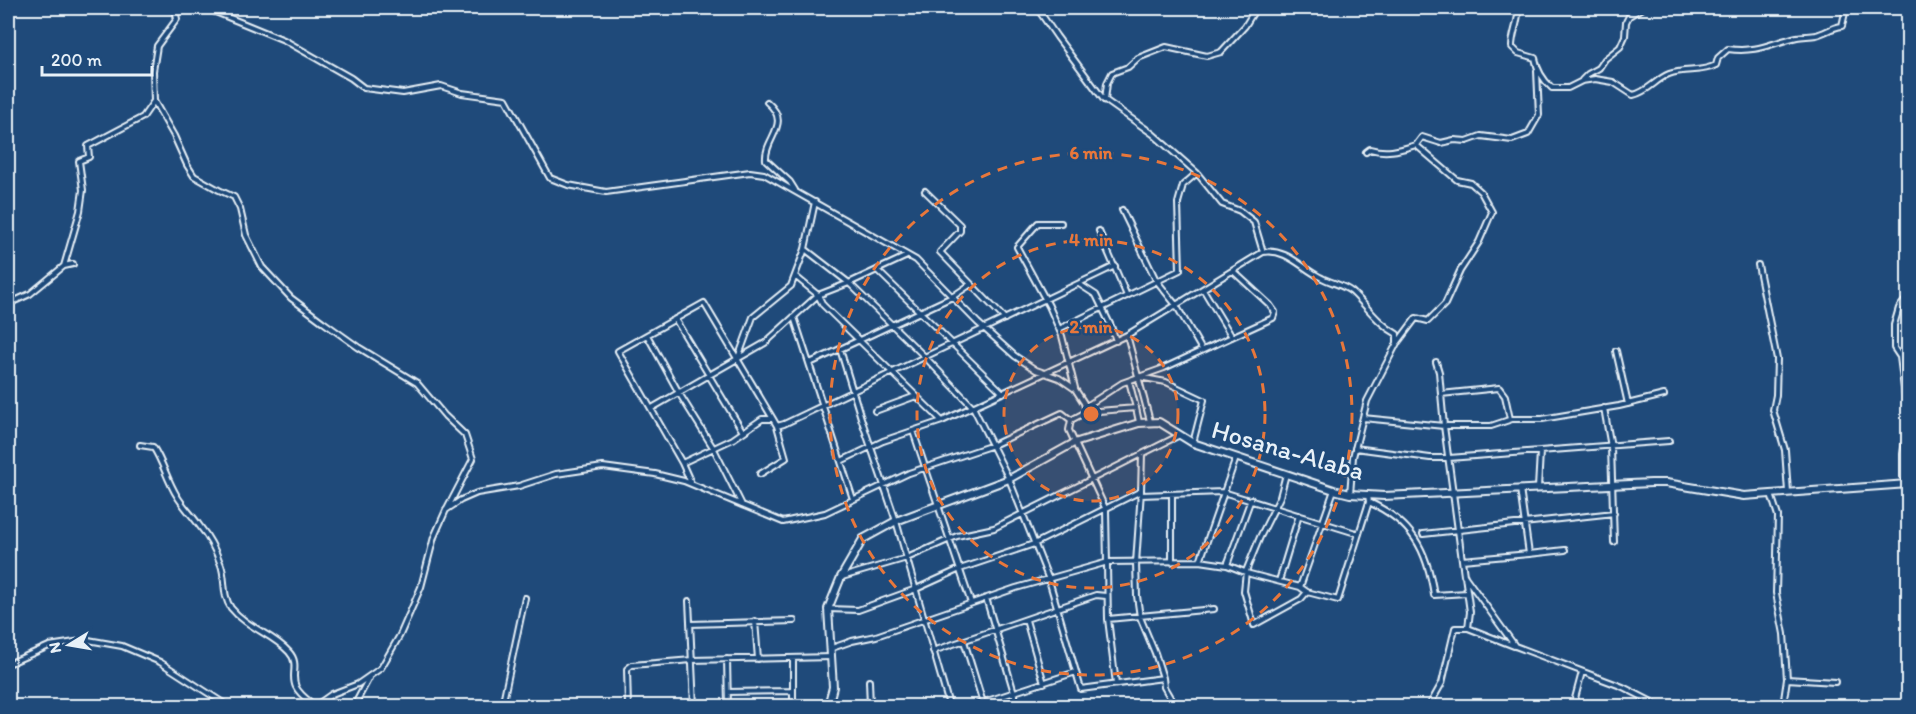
<svg xmlns="http://www.w3.org/2000/svg" width="1916" height="714" viewBox="0 0 1916 714" font-family="Itim,sans-serif">
	<rect width="100%" height="100%" fill="#1f4a7a"/>
	<filter id="ink" filterUnits="userSpaceOnUse"><feTurbulence type="fractalNoise" baseFrequency=".0167" numOctaves="2"/><feDisplacementMap in="SourceGraphic" scale="12" xChannelSelector="R" yChannelSelector="G"/><feConvolveMatrix kernelMatrix="1 2 1 2 8 2 1 2 1" color-interpolation-filters="sRGB"/></filter>
	<g filter="url(#ink)">
		<g fill="none" stroke-linecap="round" stroke-linejoin="round">
			<g stroke="#e8f1f8" stroke-width="8">
				<path id="minor" d="M160,8L175,10L186,8
					M199,8L208,9L284,40L351,78L364,88L403,93L441,86L462,93L506,99L550,178L568,185L606,192L750,172L764,174L916,260L978,323L1015,356L1036,370L1059,378L1075,389L1084,403L1086,412L1071,420L1069,430L1106,510L1108,619L1116,684
					M1037,8L1057,37L1104,100
					M1518,14C1517,26 1512,35 1512,47L1518,53L1535,58C1537,70 1543,80 1552,88H1568L1582,81L1595,79L1613,82L1633,95C1648,92 1656,79 1669,74C1685,68 1701,73 1716,65L1718,58L1728,49C1758,53 1771,43 1797,37C1803,36 1810,36 1816,35C1825,33 1832,27 1842,26L1846,8
					M1582,80L1588,74L1599,68L1605,59L1620,47L1625,36L1626,22L1629,16L1642,8
					M154,101L174,136L187,165L194,176L219,190L234,197L240,209L246,235L262,267L291,298L323,322L358,347L417,383L445,416L465,435L473,459L447,509
					M767,102C793,124 764,138 766,160L790,182L795,190
					M1416,145L1422,137L1441,143L1454,140L1467,141L1481,136L1512,140L1528,134L1539,115L1537,71
					M1366,152L1370,149C1387,154 1399,150 1416,145L1457,180L1471,183L1481,192L1492,212L1479,242L1460,271L1445,304L1428,321L1416,318L1398,342
					M925,191L960,225V231L940,252L1005,319
					M1122,210L1156,280L1176,305L1202,350
					M1061,223H1038L1017,247L1049,306L1062,336L1075,388
					M1099,231L1127,296
					M805,249L849,283L925,357L973,407L1009,479L1049,580L1081,689L1163,678
					M1263,252C1287,248 1302,269 1322,278C1332,283 1343,285 1352,292C1367,306 1378,324 1397,334V343L1367,401L1353,457L1350,494
					M1758,265L1777,359L1776,395L1773,410L1785,450L1788,492
					M64,266L73,264
					M878,271L1003,393
					M795,276L818,295L823,305L942,421
					M1079,284L1096,295L1111,326L1116,341
					M1203,289L1232,337
					M1908,297L1899,308L1894,325V348L1900,357L1908,420L1903,454V477L1908,483
					M8,304L30,294L64,266L80,211L83,190L79,161L89,157L88,146L143,117L154,101L153,71L157,46L177,19L175,10
					M794,317L853,499
					M675,319L743,432
					M1059,329L1180,270L1178,203L1183,185L1197,173
					M647,335L679,393L714,449L742,505
					M840,349L861,418L896,521L949,705L951,706
					M1616,351L1628,404
					M738,358L753,317L791,286L805,249L815,202
					M1436,362L1439,372L1444,426L1464,575L1515,646L1623,687L1660,706
					M810,363L952,297L971,284
					M1139,377L1166,382L1204,400L1193,443
					M1129,381L1136,408
					M1441,394L1499,388L1505,396L1510,419
					M1085,407L1122,383L1164,368L1273,318L1275,312L1270,305L1233,271
					M652,408L765,343L818,295L849,283L907,256
					M1604,408L1611,447L1614,542
					M875,411L916,396
					M1086,412L1136,408L1139,422
					M1363,418L1444,426H1491L1512,419H1542L1619,406L1664,395
					M1150,421L1127,335L1263,252L1254,222L1240,211L1222,204L1197,173L1153,134L1105,100L1107,83L1112,73L1128,67L1138,58L1166,47L1207,56L1221,52L1245,26L1256,8
					M913,431L971,603
					M140,445L153,447C163,462 167,480 177,496C183,506 192,515 199,525C208,536 216,551 221,565C226,579 222,596 231,608C247,628 273,634 289,652C300,664 290,675 296,687C299,694 309,701 315,706
					M1355,448L1430,458H1449L1669,441
					M1142,454L1141,491L1136,563L1137,596L1140,617L1155,653L1163,678L1164,687L1175,706
					M841,461L883,441L942,421L1127,335
					M682,463L733,439L762,419H773L777,426L784,424L1115,266
					M760,474L786,458L777,426
					M1286,474L1280,497L1260,537L1246,571L1244,591L1254,625L1301,599L1307,592
					M691,483L682,463L618,351L704,303L773,419
					M1538,488L1540,452
					M1771,494L1778,516L1776,593L1784,634L1787,679L1783,706
					M1141,495L1223,492L1359,534
					M1368,495L1369,502C1412,522 1427,549 1434,595L1467,593
					M1423,534L1614,513
					M1529,554L1565,550
					M1462,560L1529,554L1520,489
					M1200,561L1236,458
					M1172,562V494
					M1227,565L1251,499
					M1465,576L1470,612L1468,628
					M842,577L907,558L957,536L994,528L1180,435
					M1279,581L1299,515
					M1300,587L1334,490
					M986,598L1018,706
					M689,601L694,706
					M828,609L858,610L916,589L960,569L1034,544L1141,491
					M1108,619L1214,609
					M1026,620L1044,683
					M755,621L758,659
					M690,624L794,621
					M964,641L983,703
					M832,648L852,641L876,636L1016,588L1108,562L1200,561L1227,565L1250,574L1300,587L1307,592L1338,600L1369,502
					M933,651L1096,595L1106,596
					M793,658V706
					M727,659L728,706
					M8,664L49,646L88,640L122,646L160,662L228,706
					M1787,679L1835,682
					M869,681L870,706
					M728,692L793,691
					M315,706L332,694L358,684L381,668L400,635L421,587L434,537L446,510L461,500L477,493L519,486L556,474L603,467L655,474L684,481L783,522L825,513L909,473L993,445L1062,413L1071,420
					M354,706L369,678
					M502,706L525,598
					M628,706L627,669L632,665L692,660L832,657
					M972,706L1076,672
					M1429,706L1442,683L1455,628H1468L1514,646
					M1573,706L1582,672"/>
			</g>
			<g stroke="#e8f1f8" stroke-width="10">
				<path id="secondary" d="M828,706L833,687L828,609L841,577L863,539L896,521L1009,479L1074,443L1139,423L1159,422L1193,443L1334,490L1350,494L1384,496L1651,483H1666L1744,496L1908,484"/>
			</g>
			<use href="#minor" stroke="#1f4a7a" stroke-width="4"/>
			<use href="#secondary" stroke="#1f4a7a" stroke-width="6"/>
		</g>
	</g>
	<circle cx="1091" cy="414" r="87" fill="#e8773b" fill-opacity=".12"/>
	<g fill="none" stroke="#e8773b" stroke-width="3" stroke-dasharray="10 8">
		<circle cx="1091" cy="414" r="87"/>
		<circle cx="1091" cy="414" r="174"/>
		<circle cx="1091" cy="414" r="261"/>
	</g>
	<g text-anchor="middle" stroke-width="5" stroke-linejoin="round" paint-order="stroke">
		<g font-size="26" fill="#e8f1f8" stroke="#1f4a7a">
			<text transform="translate(1288 450) rotate(16)" y="9">Hosana-Alaba</text>
		</g>
	</g>
	<circle cx="1091" cy="414" r="9" fill="#e8773b" stroke="#1f4a7a" stroke-width="3"/>
	<g font-size="18" text-anchor="middle" font-weight="bold" fill="#e8773b" stroke="#1f4a7a" stroke-width="5" stroke-linejoin="round" paint-order="stroke">
		<text x="1091" y="159">6 min</text>
		<text x="1091" y="246">4 min</text>
		<text x="1091" y="333">2 min</text>
	</g>
	<rect width="1916" height="714" fill="none" stroke="#1f4a7a" stroke-width="30"/>
	<rect x="15" y="15" width="1886" height="684" fill="none" stroke="#e8f1f8" stroke-width="2" filter="url(#ink)"/>
	<g transform="translate(69 645) rotate(259)" stroke="#1f4a7a" stroke-width="4.5" paint-order="stroke">
	<path d="M0-4.5L10 22L0 15L-10 22Z" fill="#e8f1f8"/>
	<text y="-9" font-size="16" font-weight="bold" text-anchor="middle" fill="#e8f1f8">N</text>
	</g>
	<path d="M42 66v9h110v-9" fill="none" stroke="#e8f1f8" stroke-width="3"/>
	<text x="51" y="66" font-size="18" fill="#e8f1f8" stroke="#1f4a7a" stroke-width="4.5" paint-order="stroke">200 m</text>
</svg>
